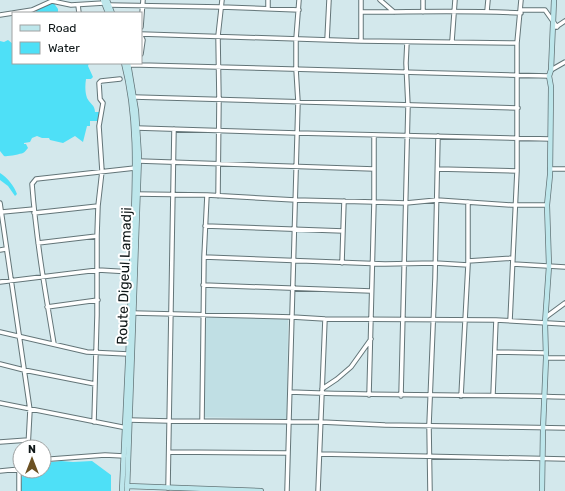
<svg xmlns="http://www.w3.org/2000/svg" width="565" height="491" viewBox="0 0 565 491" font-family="Rubik,sans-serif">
	<rect width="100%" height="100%" fill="#d3e8ec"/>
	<path fill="#c0dfe4" d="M204,317L288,318L287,419L202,417Z"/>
	<path fill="#4ee0f7" d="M53,2L58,9V13H35L38,9Z
		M8,40L13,44V63H89L88,66L93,77L91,79H86C85,86 85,92 87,98C90,104 95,105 95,112H100L99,121H90V126H87L83,142L75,136L63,143L50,140L49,138H42L37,136L32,138L30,142L24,143V144H26L28,148C27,149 25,152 23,153C20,154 7,157 4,156L0,151V41L4,42Z
		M0,173C8,178 14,186 17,194L15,196L8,186L0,180Z
		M61,461L73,462L92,461L111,475V491H20L23,471H44V463Z"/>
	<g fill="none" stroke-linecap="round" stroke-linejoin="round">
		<g stroke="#637578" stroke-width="5.5">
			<path id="street" d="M380,0L394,12
				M78,5L79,13
				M109,5L221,7L299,10
				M268,8V0
				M521,10H545L557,27
				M487,11L488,0
				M361,12C415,12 468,10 521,13
				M423,12V0
				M13,13L32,10L52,1L71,5L104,3
				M0,15L13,13
				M141,27L143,0
				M556,27L565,21
				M141,34L361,41L517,43
				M141,36L143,40L141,54
				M327,40L329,0
				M361,41V0
				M452,41L455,0
				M128,65H140V64
				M140,65L549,76
				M551,70L565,62
				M134,97L518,108
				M137,128L297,133L550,139
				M139,161L374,169
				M438,169L517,171
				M550,169H565
				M136,194L207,195L295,200L374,202L406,203L437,200L511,205H547
				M207,195L204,257L385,264L435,263L468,265
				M218,196L219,100L218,36L222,0
				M0,203L30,410L28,447
				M2,212L34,209
				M34,213L98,206
				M205,226L343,231L344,201
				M38,243L97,236
				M0,250L6,249
				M468,261L513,258
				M342,263L343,231
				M513,264L565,267
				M0,282L98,270L132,272
				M203,285L371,291
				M47,307L98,300
				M133,313L292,317L325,319L496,320L565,324
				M546,317L565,303
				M510,321L517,171V43L521,0
				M0,332L87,352L128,354
				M54,344C45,291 36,238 32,184L36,179L135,168
				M495,352L546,353
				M546,358H565
				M0,364L24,370L95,384
				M322,389L337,379L351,367L371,339
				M290,392C382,396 473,394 565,397
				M369,395L374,202V135
				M493,395L496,320
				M401,396L408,106L406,63L407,42
				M461,396L468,265V202
				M0,403L127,428
				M129,420L169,421L321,422L385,425L565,428
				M202,421L204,257
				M94,422L97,315V236L98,206L102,171L99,126L103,103L100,99L99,83L101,81L120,79
				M0,442L28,440
				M169,452L288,453
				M320,454L565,459
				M51,459L105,455L124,456
				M0,471L20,469
				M168,488L174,129
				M19,491V469
				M287,491L298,102L296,69V39L299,0
				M318,491L325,319
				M430,491L429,425L435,278L438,136"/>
		</g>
		<g stroke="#637578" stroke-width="6">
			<path id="secondary" d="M103,0L108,13
				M107,0L112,13
				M127,486L261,491
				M122,491C126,407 130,324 133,240C135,181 139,121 124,63
				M127,491L139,157L136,111L128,63
				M542,491L543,428L546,358L545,323L549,266L547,205L550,175L551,87L549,76L551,70L554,0"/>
		</g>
		<use href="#street" stroke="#fff" stroke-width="3.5"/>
		<use href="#secondary" stroke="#bde6eb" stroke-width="4.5"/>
	</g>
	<g text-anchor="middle" stroke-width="4" stroke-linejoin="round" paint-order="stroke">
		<g font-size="14" fill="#0e1617" stroke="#fff">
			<text transform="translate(124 276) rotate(-88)" y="5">Route Digeul Lamadji</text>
		</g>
	</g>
	<rect x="12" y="12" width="130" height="52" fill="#ffffff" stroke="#9fa2a2"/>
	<rect x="20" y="25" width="20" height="6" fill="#bde6eb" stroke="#9fa2a2"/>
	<text x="48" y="32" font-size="12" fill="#0e1617">Road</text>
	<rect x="20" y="42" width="20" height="12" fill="#4ee0f7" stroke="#9fa2a2"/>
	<text x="48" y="52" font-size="12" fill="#0e1617">Water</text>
	<g transform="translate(32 459)"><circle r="19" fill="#ffffff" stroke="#9fa2a2"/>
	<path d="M0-3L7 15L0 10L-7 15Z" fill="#6c5123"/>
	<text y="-6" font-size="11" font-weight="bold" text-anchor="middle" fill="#0e1617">N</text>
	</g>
</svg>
